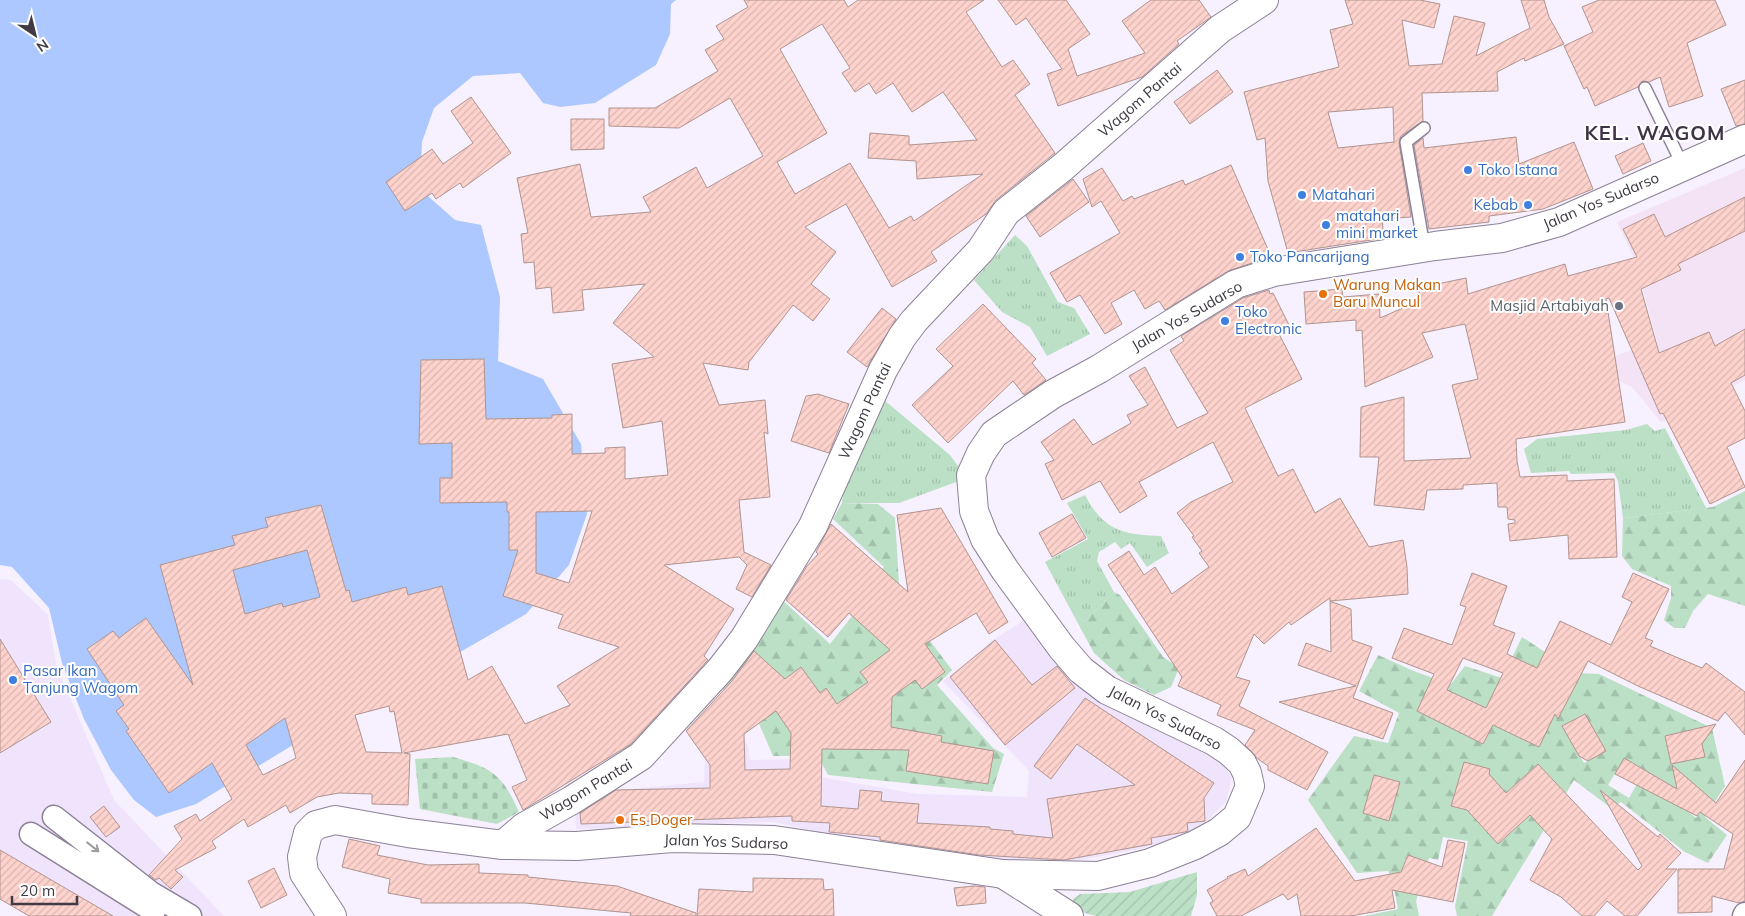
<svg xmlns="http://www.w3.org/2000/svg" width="1745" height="916" viewBox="0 0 1745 916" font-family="Mulish,sans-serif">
	<defs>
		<pattern id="grass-tufts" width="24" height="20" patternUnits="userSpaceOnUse" patternTransform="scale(1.25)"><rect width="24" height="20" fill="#bbe0c6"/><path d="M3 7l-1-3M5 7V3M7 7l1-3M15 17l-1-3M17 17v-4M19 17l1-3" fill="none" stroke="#a2c1ab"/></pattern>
		<pattern id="forest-firs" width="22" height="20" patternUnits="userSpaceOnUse" patternTransform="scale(1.25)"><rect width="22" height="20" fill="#bbe0c6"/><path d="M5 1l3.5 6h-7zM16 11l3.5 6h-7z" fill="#a2c1ab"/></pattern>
		<pattern id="cemetery-stones" width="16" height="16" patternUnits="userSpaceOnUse" patternTransform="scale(1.25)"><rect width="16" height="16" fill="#bbe0c6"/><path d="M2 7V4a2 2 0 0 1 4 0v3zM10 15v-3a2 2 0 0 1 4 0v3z" fill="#a2c1ab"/></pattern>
		<pattern id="garden-furrows" width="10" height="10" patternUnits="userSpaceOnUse" patternTransform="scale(1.25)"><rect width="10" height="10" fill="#bbe0c6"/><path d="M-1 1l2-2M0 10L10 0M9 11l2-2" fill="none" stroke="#a2c1ab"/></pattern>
		<pattern id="building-hatch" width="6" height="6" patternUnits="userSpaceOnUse" patternTransform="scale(1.25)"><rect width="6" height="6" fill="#fed3cd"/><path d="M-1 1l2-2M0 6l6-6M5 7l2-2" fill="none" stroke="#dbb6b1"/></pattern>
	</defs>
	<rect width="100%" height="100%" fill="#f7f0fe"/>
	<path fill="#f0e4fd" d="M0,579L11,580L48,615L56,665L114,800L224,916H106L0,856Z
		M1023,621L1063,660L1223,764L1232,778L1226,802L1201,826L1174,839L1139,849L1054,865L993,859L841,837L774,822L576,829L575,806L591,793L704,782L705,753L710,749L747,743L750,760L818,759L820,777L918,794L1027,797L1029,771L943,681L993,640Z"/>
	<path fill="#f4e3f5" d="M1745,168V380L1661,422L1632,387L1614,378L1609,358L1657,341L1634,258L1617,222Z"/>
	<path fill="url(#grass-tufts)" d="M1015,235L1027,246L1058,302L1074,308L1090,334L1047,356L1030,327L1002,312L974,280Z
		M884,400L950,455L967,478L899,503H842L844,480Z
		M1647,424L1655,431L1665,428L1706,508L1623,518L1618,481L1614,473L1571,474L1569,471L1531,473L1524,449L1537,439L1626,430Z
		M1085,495C1103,530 1123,535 1161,536L1169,553L1147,567L1130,543L1121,549L1115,542L1099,552L1097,561L1114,592L1085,621L1074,616L1045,562L1088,539L1067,503Z"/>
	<path fill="url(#forest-firs)" fill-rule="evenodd" d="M1745,491V606L1708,594L1693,611L1685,628H1674L1664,620L1671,598V586L1632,569L1622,556L1623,518L1713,507Z
		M842,503L878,504L895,518L900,601L952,670L937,685L993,748L1004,754L992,792L828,775L818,756H773L754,712L715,683L779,597L830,644L864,601L862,589L884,567L833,519Z
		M1114,592L1120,595L1163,657L1179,668L1171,687L1154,695L1124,680L1094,653L1074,616L1085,621Z
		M1522,637L1577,673L1599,674L1712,728L1725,786L1705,817L1727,835L1708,863L1685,852L1621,802L1611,808L1574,780L1492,916H1457L1455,906L1468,841L1443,837L1438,860L1429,858L1416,901L1419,916H1365L1398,909L1392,877L1388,871L1357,873L1308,800L1354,736L1388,743L1399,713L1359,691L1378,655L1416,672L1451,684L1465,666L1502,678ZM1574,686L1561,714L1517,693ZM1514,701L1539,747L1501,729ZM1584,714L1606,751L1584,763L1562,726ZM1495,720L1483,744L1461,733ZM1698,728L1704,756L1671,764L1665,736ZM1624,759L1645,770L1629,798L1608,785ZM1464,762L1490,769L1477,813L1451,806ZM1538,764L1564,791L1534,819L1508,792ZM1374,775L1400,782L1389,820L1363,813ZM1506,792L1528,817L1498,844L1475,819ZM1671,797L1711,800L1696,818ZM1407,855L1426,862L1397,885Z"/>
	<path fill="url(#cemetery-stones)" d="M453,757C492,768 502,774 519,812L497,824L420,809L415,759Z"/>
	<path fill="url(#garden-furrows)" d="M1197,872V895L1191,916H1096L1085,913L1072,904L1073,899L1080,894L1130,892Z"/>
	<path fill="#adc8ff" d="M0,0H676L671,4L670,34L656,65L595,103L560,107L543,103L520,73L473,76L434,108L422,142L420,189L455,220L481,225L500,297L498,361L543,379L581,444L587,514L569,565L526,614L417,677L352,709L196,804L156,817L134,800L111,770L84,719L62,663L49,608L12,567L0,565Z"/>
	<path fill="url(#building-hatch)" stroke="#b09490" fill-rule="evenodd" d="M744,0H844L848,7L858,0H984L966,12L1002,67L1013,60L1030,84L1015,95L1055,153L996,200L986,214L931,252L937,261L892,287L846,204L805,227L836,252L811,284L830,299L813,321L793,305L749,362L748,370L703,363L719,405L765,400L768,434L764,432L770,497L739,500L744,552L771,565L752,597L736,589L747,565L739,557L664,565L734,609L704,656L708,660L631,744L523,810L512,787L527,780L508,734L404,753L410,754L408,805L372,804V794L339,793L317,797L290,813L286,805L248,827L244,819L212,841L216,848L175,870L183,877L171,889L159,878L156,880L149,875L182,839L174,826L196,814L200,821L232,799L212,763L169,793L126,731L129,729L116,711L124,705L87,649L113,631L119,638L146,618L193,685L160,565L235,545L232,536L268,527L265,518L321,505L346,591L349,590L352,602L406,587L408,595L442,586L468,680L492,666L525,724L570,705L557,686L619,647L558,628L563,615L503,596L518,550H509V512H507V502L440,503V478H452V443L419,444L421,360L484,359L486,419L552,418V415L572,414V454L605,453V448L625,447V479L668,475L662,421L623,428L612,364L654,357L613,323L645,284L582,290L584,310L553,313L551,287L536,289L534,262L524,263L521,234L528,233L517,178L580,164L591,217L651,212L643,197L696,167L707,188L763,156L730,98L679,128L609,126V108H655L718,71L705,50L724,39L716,26L748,7ZM822,24L850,68L842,73L855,92L869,83L876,94L893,83L912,112L943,92L977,140L909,145V136L870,133L868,158L916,161L917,179L983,174L914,221L911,216L889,228L850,163L795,194L777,162L827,133L780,49ZM592,511L569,583L536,573V512ZM307,550L320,597L283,607L282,603L245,614L233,570ZM389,706L390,712L394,711L402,753L366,752L355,715ZM285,718L296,758L263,775L246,745Z
		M998,0H1066L1090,34L1068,49L1077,76L1145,53L1122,21L1151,0H1199L1211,17L1177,41L1179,44L1142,77L1058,106L1047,74L1062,69L1026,18L1016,25Z
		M1345,0H1420L1440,4L1434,28L1402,20L1409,66L1442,64L1454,16L1485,23L1476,56L1530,28L1521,0H1544L1549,17L1564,44L1525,61L1524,58L1497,72L1498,91L1422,93L1423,121L1401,136L1399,143L1411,217L1382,219L1384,238L1288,253L1268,181L1265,138L1257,140L1244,92L1339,67L1330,30L1353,24ZM1393,107L1394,142L1338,148L1328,112Z
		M1599,0H1715L1726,25L1687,43L1703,96L1669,107L1660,77L1649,82L1642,81L1638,87L1595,106L1587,87L1584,89L1564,46L1593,32L1582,7Z
		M1217,70L1233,92L1190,124L1174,102Z
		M1745,80V124L1736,126L1721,89Z
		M471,97L511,153L463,188L460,183L436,199L432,193L405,211L386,182L432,149L443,164L473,143L451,111Z
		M571,119H604V149L571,150Z
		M1516,137L1519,164L1574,142L1593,189L1543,209L1489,216V222L1429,229L1414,145L1423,138L1424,148Z
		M1643,143L1651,161L1623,174L1615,156Z
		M1231,165L1270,254L1256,256L1258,261L1228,271L1165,310L1159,301L1145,309L1134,290L1111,303L1122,324L1105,334L1080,295L1067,302L1050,273L1120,233L1101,201L1092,207L1083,179L1102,168L1123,201L1132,196L1134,199L1183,180L1185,185Z
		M1073,179L1089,202L1040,237L1026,216Z
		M1745,197V231L1678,264L1681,270L1641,289L1659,353L1709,332L1715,346L1745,329V375L1731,383L1745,411V438L1727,447L1745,487L1710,504L1663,413L1660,414L1609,298L1606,299L1625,422L1516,439L1517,461L1520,477L1567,475V481L1614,479L1617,557L1569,559L1568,535L1510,541L1508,524L1515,523V520L1508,519L1507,507H1498L1497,483L1463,485V489L1427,490L1424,510L1374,505L1379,457H1360L1361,407L1404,397V461L1471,458L1452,385L1478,379L1465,324L1422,333L1433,357L1365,387L1362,330L1356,331V320L1306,324L1304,292L1342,289L1343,297L1379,294L1380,318L1421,300L1418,288L1466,278L1468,294L1565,264L1568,276L1637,257L1623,229L1654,214L1665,237Z
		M1269,290L1270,294L1273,293L1289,325L1275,326L1302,379L1245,408L1278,476L1293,469L1315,513L1340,498L1369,547L1403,540L1407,567L1408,594L1330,601L1351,609L1352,640L1372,647L1353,698L1393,713L1383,739L1279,702L1356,686L1298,665L1306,643L1331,652L1330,598L1291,625L1289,622L1264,644L1254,634L1236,677L1250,681L1239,706L1328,752L1307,790L1268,770V766L1258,759L1245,745L1255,730L1217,715L1221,705L1178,686L1182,677L1108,565L1129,551L1144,575L1155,567L1172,594L1209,567L1199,553L1202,551L1192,537L1194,536L1177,513L1191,502L1233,482L1213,442L1139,482L1147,496L1120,513L1100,481L1062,500L1045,464L1054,460L1041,442L1074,419L1093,445L1131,423L1127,415L1148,405L1129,376L1145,367L1177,428L1208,413L1170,350L1184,341L1181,336L1243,298Z
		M983,304L1036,359L1032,363L1046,380L1024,395L1013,381L948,443L912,405L953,366L936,349Z
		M882,308L896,319L867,367L847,352Z
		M818,394L849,404L829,453L791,441L806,396Z
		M941,508L1008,622L989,634L976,613L925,644L945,672L922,689L915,680L892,697L891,727L942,736L941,742L994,751L988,784L906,771L909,750L822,749L821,806L858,809L860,790L882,792L881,801L919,804L917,823L990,827V829L1013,831V834L1053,838L1047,799L1135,785L1077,744L1051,779L1034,766L1085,698L1214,783L1204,798L1205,821L1187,823L1188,831L1185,832L1151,838L1152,844L1064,860L979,855L880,840V837L829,832L830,823L792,821V816L581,824L580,813L616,790L710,788V765L686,731L732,681L754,651L785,679L801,667L820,693L826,688L837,704L868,682L860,672L890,650L849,613L828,637L786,600L807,566L818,554L816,552L831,524L908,592L897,515ZM776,711L791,733L790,769L745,770L744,734Z
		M1072,514L1086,538L1052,557L1039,533Z
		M1472,573L1507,586L1493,625L1515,633L1507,654L1537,668L1560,621L1611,645L1632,602L1622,597L1633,573L1669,589L1645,638L1653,641L1650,646L1702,668L1706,663L1745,692V735L1725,712L1718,721L1638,686L1588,661L1558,719L1555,714L1539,747L1493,725L1483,744L1417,711L1434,674L1392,658L1404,628L1452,645L1466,607L1460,605ZM1463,658L1503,673L1486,708L1447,690Z
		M0,639L51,722L0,753Z
		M995,640L1032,685L1057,666L1075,688L1005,745L950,677Z
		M1585,714L1606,751L1588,761L1579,756L1562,726Z
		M1716,724L1702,744L1705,757L1671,764L1665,736Z
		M1624,758L1677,789L1672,765L1716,803L1745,760V901L1739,903L1712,896V912L1678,913V869H1724L1733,834L1700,812L1697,816L1615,774Z
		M1464,762L1490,769L1489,774L1506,793L1538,764L1638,870L1642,866L1600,790L1658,837L1660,834L1681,853L1666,869H1677L1637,916H1625L1607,901L1594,916H1582L1561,897L1530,880L1552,839L1530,815L1498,844L1467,810L1451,806Z
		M1374,775L1400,782L1389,821L1363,813Z
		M104,806L120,827L106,837L90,817Z
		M1316,828L1355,881L1401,872L1408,855L1442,867L1448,840L1465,843L1453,902L1392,890L1395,908L1351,916H1301L1297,894L1288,900L1283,894L1241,916H1217L1210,903L1213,901L1207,890L1228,878L1227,877L1245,869L1248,876Z
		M349,839L380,846L377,855L428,865L479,864V873L528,875V877L617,886L696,913V916H630L631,913L525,903H421V899L388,893L390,879L342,867Z
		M0,850L113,916H29L0,899Z
		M274,868L287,895L261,908L248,881Z
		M753,878L823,879L824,890L833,889L834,916H697L699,889L753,892Z
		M974,886L985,887L986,903L957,906L954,888Z"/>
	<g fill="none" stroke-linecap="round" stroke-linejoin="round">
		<g stroke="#8c8197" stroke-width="14">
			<path id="service" d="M1645,88L1683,166
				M1424,128L1406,142L1424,247"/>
		</g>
		<g stroke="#8c8197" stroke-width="25">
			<path id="minor" d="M54,817L151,893L190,916
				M31,834L154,911
				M1744,916L1745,914"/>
		</g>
		<g stroke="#8c8197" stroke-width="30">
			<path id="tertiary" d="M503,845L524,827L572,800L641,756L720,670L744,639L813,526L883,370L902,337L914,321L981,250L1006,212L1063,167L1220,29L1264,0"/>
		</g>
		<g stroke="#8c8197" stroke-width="30">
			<path id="secondary" d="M1003,874L1069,916"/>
		</g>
		<g stroke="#8c8197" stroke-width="30">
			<path id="primary" d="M332,916L304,873L302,857L308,833L316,825L335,820L408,833L503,845L577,846L672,838L774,840L1003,874L1098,876L1150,863L1195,845L1219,832L1237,817L1250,786L1247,773L1242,763L1229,751L1214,741L1107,690L1081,670L1062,648L1005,570L985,539L974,511L971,475L981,453L994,434L1053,394L1099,369L1236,284L1274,272L1435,246L1502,238L1559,222L1745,139"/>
		</g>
		<use href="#service" stroke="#fff" stroke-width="11"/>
		<use href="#minor" stroke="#fff" stroke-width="22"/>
		<use href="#tertiary" stroke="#fff" stroke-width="28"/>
		<use href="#secondary" stroke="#fff" stroke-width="28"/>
		<use href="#primary" stroke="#fff" stroke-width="28"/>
	</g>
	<defs><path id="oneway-shaft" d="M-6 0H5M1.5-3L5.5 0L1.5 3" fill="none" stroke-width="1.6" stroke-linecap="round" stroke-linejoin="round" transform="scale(1.25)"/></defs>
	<use stroke="#9f9ca1" href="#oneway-shaft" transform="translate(93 847) rotate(38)"/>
	<g fill="#3f7fe0" stroke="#fff" stroke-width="2">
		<circle cx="1468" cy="170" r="5"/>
		<circle cx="1302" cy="195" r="5"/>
		<circle cx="1528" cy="205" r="5"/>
		<circle cx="1326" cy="225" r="5"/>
		<circle cx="1240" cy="257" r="5"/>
		<circle cx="1225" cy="321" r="5"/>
		<circle cx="13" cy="680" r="5"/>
	</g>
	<g fill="#e8710a" stroke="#fff" stroke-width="2">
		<circle cx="1323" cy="294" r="5"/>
		<circle cx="620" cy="820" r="5"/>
	</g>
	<circle fill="#6b7280" stroke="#fff" stroke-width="2" cx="1619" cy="306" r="5"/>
	<g text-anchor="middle" stroke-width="4" stroke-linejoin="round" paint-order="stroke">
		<g font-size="15" fill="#3f3a43" stroke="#fff">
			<text transform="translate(1140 100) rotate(-41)" y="5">Wagom Pantai</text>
			<text transform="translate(1601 201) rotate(-23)" y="5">Jalan Yos Sudarso</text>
			<text transform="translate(1187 316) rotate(-30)" y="5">Jalan Yos Sudarso</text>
			<text transform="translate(865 411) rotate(-65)" y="5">Wagom Pantai</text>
			<text transform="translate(1165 718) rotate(27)" y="5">Jalan Yos Sudarso</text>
			<text transform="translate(586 790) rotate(-31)" y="5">Wagom Pantai</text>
			<text transform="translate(726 842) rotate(2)" y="5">Jalan Yos Sudarso</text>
		</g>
		<g font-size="15" fill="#366cbe" stroke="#fff" text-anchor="start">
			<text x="1478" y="175">Toko Istana</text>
			<text x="1312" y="200">Matahari</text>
			<text x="1518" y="210" text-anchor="end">Kebab</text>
			<text x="1336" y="221">matahari<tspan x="1336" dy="17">mini market</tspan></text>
			<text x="1250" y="262">Toko Pancarijang</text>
			<text x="1235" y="317">Toko<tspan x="1235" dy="17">Electronic</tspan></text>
			<text x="23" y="676">Pasar Ikan<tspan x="23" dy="17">Tanjung Wagom</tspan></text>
		</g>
		<g font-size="15" fill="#c56008" stroke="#fff" text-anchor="start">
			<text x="1333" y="290">Warung Makan<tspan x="1333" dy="17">Baru Muncul</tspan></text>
			<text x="630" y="825">Es Doger</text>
		</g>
		<g font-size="15" fill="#5b616d" stroke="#fff" text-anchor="end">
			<text x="1609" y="311">Masjid Artabiyah</text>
		</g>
		<g font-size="20" font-weight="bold" letter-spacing="1" fill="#3e3447" stroke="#fff">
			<text x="1655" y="140">KEL. WAGOM</text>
		</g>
	</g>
	<g transform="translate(35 35) rotate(145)" stroke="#ffffff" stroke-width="4" paint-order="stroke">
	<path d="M0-4L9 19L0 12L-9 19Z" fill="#3f3a43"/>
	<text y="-8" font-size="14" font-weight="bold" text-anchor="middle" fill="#3f3a43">N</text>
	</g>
	<path d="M12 896v8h65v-8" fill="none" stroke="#3f3a43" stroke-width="2.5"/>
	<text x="20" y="896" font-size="15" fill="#3f3a43" stroke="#ffffff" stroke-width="4" paint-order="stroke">20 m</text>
</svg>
